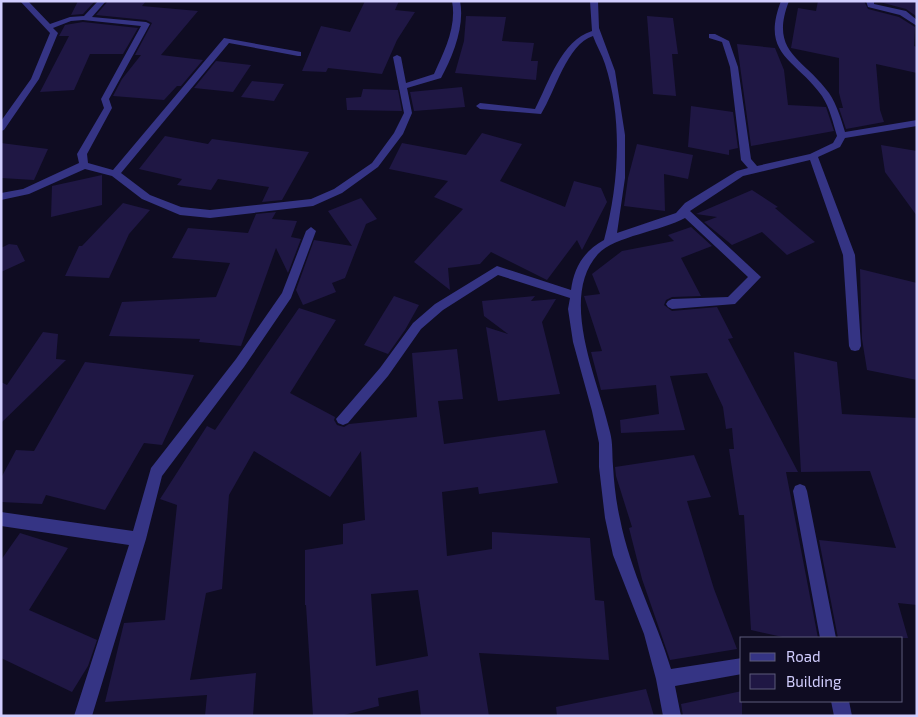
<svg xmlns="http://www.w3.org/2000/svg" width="918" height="717" viewBox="0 0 918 717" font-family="'Exo 2',sans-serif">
	<rect width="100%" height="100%" fill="#0f0c22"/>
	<path fill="#1f1744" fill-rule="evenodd" d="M78,1H95L83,14L71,15Z
		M108,1H146L142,6L198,11L161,55L203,60L181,86H177L164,100L113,96L122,79L141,55H135L152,23L146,20L96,15Z
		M365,1H399L395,10L415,12L397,40L382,74L328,68L326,72L302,71L321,26L350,32Z
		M818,1H864L868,9L899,17L915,27L914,46L917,47V73L876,64L880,110L884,122L846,129L839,108H843L839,93V58L791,48L798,8L816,11Z
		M876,1H917L916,16L906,9Z
		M466,16L506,17L502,41L534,43L531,61H538L536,80L455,73L464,41Z
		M647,16L673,18L678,54H672L676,96L653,94Z
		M83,22L138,28L123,54H90L74,90L40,92L69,36H59L65,25Z
		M737,44L775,48L784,70L788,105L826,107L834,131L751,146Z
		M216,61L251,65L233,92L194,88Z
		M252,81L284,84L274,101L241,97Z
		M462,87L465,107L414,111L410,92Z
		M363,89L398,90L402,111L347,110L346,98L361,97Z
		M691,106L733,112L738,148L729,150V155L688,147Z
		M482,133L522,144L500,181L565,207L574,181L601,188L607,202L582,250L577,240L547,280L491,252L480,264L448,268L450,290L414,262L463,209L434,197L448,181L389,169L402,143L466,155Z
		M165,136L208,144L212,139L309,152L282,200L262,202L269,187L218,179L211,190L177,185L182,179L139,169Z
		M1,143L48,149L34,180L1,178Z
		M637,144L693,155L688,179L664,174L665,211L624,206L628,178Z
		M881,145L917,151V216L885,172Z
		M102,175V205L51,217L52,186Z
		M752,190L778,207L775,208L815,242L787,255L762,232L732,245L704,222L717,217L696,214Z
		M361,198L377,219L366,224L345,278L332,283L336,292L303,305L296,290L314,240L352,246L328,211Z
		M123,203L150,210L129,234L109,278L65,276L79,246H82Z
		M276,212L272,219L297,221L291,237L301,239L288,273L276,248L241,346L199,342L200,339L109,336L122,302L216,297L230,263L172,258L188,228L248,233L256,214Z
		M691,227L712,246L681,258L701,296L672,297L666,300L664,305L672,311L717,307L733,338L728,339L798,472H786L818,638H787L751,630L744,515H739L729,449H734L732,428L726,429L723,407L707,373L670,376L685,430L621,433L620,420L659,414L656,385L601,390L591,352L602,351L584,296L600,294L592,274L622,251L674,241L668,235Z
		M9,244L17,245L25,261L1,272V248Z
		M860,269L917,283V380L867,370L862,339Z
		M394,296L419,305L405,330L388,354L364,345Z
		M535,296L531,301L556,299L542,322L560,394L498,401L486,327L508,334L484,316L482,301Z
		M299,308L336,320L290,393L335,417L334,420L337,425L344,427L349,424L417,417L412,353L457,349L463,399L438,401L444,444L545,430L558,483L479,494L478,487L442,492L447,556L492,549V532L590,538L595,600L604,601L609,660L479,653L489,716H421L418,690L378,698L379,706L340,716H313L306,605H305V550L343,544V524L365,520L361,451L330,497L254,451L229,495L222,589L206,593L190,680L256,673L253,716H205L207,695L105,702L124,623L165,620L177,505L160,499L207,426L215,430ZM418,590L428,656L376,666L371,594Z
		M43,332L58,334L56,359L66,360L1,423V382L7,385Z
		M794,352L837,362L842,414L917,418V605L898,603L908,638H838L819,540L896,548L870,471L801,472Z
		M85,362L194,375L162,445L144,443L105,510L46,495L42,504L1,502V478L16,450L34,451Z
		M694,455L711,497L687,501L714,589L737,649L670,660L642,579L629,528L632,527L616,476L615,467Z
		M20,533L68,548L29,610L97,640L88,666L72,692L1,658V560Z
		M646,689L654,716H557L556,707Z
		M742,691V716H683L681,704Z"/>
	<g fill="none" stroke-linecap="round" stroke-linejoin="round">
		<path fill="#353484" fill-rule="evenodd" d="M20,1H28L50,24L70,17L84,16L98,1H106L92,17L146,22L150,24L109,99L112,108L87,154L88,163L113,170L224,38L301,52V56H298L229,43L121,173L150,195L181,207L210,210L311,199L334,189L372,163L394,133L404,113L393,57L397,55L401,57L406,83L434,74C444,52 457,27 452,1H460C465,26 453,56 441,78L407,88L412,113L403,134L378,167L342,193L313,206L210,218L180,215L142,199L112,176L85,169L29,194L1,200V193L23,189L79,163L77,154L104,108L101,99L141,26L83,20L71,21L53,28L58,33L39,79L4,130L1,131V121L31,79L50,33Z
			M590,1H598L599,28L615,71L625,135V178L617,233L676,213L685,203L737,171L748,168L741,160L730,67L722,42L709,38V34H715L729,41L738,67L751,159L757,166L810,154L833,143L837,136C833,123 830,108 822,96C796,59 760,55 781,1H789C769,53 803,57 829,93C837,105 841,119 845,132L917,120V126L845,138L840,147L818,157L855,255L861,346L859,350L855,351L851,350L849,346L843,255L810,160L743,176L690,211L761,277L735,304L672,309L668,307L666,304L668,301L672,299L728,297L748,277L685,218C662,231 615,236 598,254C558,299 599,381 610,432C613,443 612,454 613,466C614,483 616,502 620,519C630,571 656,619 671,669L742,658V674L675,686L681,716H663L656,679L644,634L613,555L605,518L599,467V443L592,411L573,342L568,309L570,298L498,275L443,310L421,329L388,376L348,423L343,425L338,423L336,419L380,368L413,323L435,304L497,266L571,290C574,267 584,251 604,240C619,184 623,120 605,64C602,54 596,45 593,36C567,44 555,92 541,114L480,109L476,106L480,103L535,109C549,82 561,41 592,31Z
			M866,1H874V4L906,11L917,20V26L900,15L868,7Z
			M311,227L316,231L291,298L244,367L162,476L146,539L92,716H74L129,545L1,526V512L133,531L151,468L236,359L282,293L306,231Z
			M800,484L805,486L807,491L836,638H820L793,491L795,486Z
			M831,701H849L852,716H834Z"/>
	</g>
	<rect width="918" height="717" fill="none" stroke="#d2ceff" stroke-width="5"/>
	<rect x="740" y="637" width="162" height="65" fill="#0f0c22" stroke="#5d5a7a"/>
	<rect x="750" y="653" width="25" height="8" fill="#353484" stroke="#5d5a7a"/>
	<text x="786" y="662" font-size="15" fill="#d2ceff">Road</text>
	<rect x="750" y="674" width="25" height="15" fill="#1f1744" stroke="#5d5a7a"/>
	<text x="786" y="687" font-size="15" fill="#d2ceff">Building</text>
</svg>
